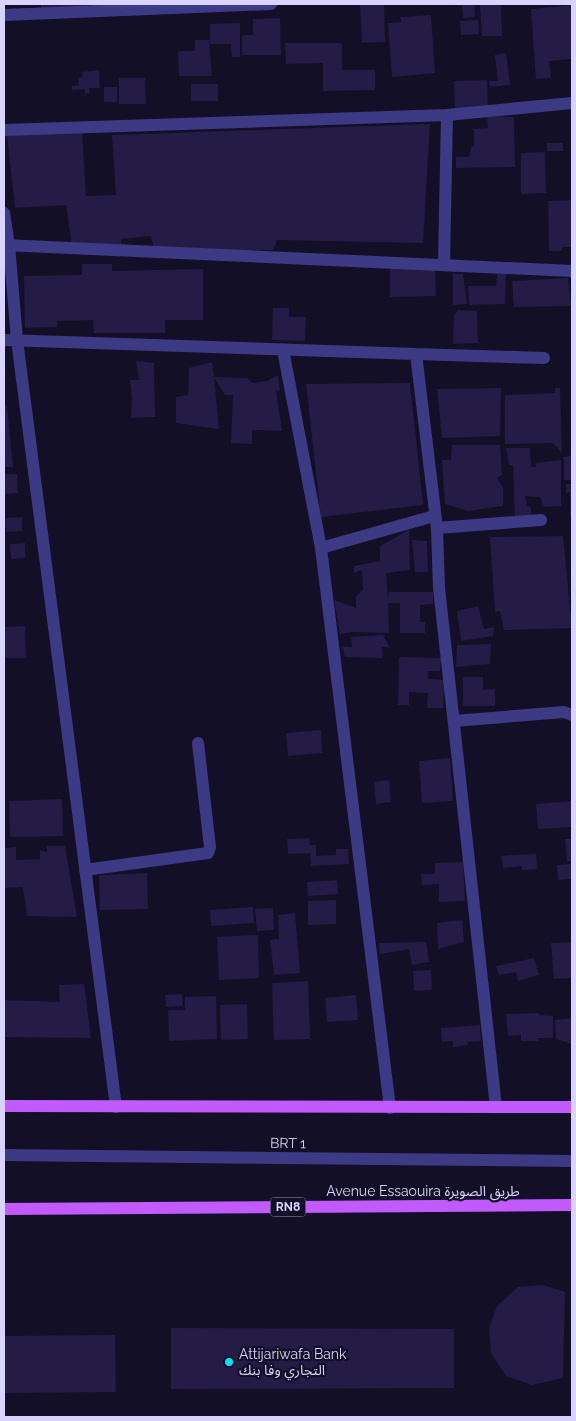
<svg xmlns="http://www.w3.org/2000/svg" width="576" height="1421" viewBox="0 0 576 1421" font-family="Raleway,'Noto Sans Arabic',sans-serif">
	<rect width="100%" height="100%" fill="#130f26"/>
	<path fill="#241b47" d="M41,4H88V7L41,9Z
		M360,4H384L385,42L362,43Z
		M462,4H474L475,17L463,18Z
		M480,4H501L502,36H482Z
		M572,5V59L549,61L551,78L536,79L531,9Z
		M431,15L435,73L392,77L388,23L401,22L400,17Z
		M280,18L281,55H242V35H253V19Z
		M478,20L479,34L461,35L460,21Z
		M240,23V57H232L231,44H210V24Z
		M195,40H209L212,76H179L178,51H195Z
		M285,43H342V70H375V90L323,91V63L286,64Z
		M506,53L510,85L490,87L489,81H498L495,55Z
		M99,70L100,88H89L90,93L85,94V89L72,90V86H79L78,78L83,77L82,72Z
		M119,78H145L146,104H119Z
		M487,80L488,109L455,110L454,81Z
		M191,84H218V101H191Z
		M104,87H117V102H104Z
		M487,116L514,117L515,167L456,168V157H469L471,147L474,146V129L488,128Z
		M430,124L423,243L277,240L273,250H154L151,236L121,239V247H72L66,205L15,208L7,135L82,131L86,196L116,195L112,135Z
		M547,143H563V151H547Z
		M545,152L546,193L521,194V153Z
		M572,200V247H562V251H549L548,201Z
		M82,264H112V271L203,269V320H165V333H94L93,320L57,321V327L25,328L24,276L82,275Z
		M390,265L435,269L436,296L390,297Z
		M453,274H463L467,304L453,305Z
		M497,274H506L505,304L469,305L468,286H496Z
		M568,278L571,306L514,307L512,281Z
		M273,308H289V317H306L305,341L272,340Z
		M458,310L477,311L478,343L453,344L454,315Z
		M136,361L154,363L155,417L131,418L132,397L130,380H139Z
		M212,362L214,377L247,378L253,383L267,381L278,375L280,390L276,391L282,431L252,430V444L231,443L233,395H225L214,377L219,429L176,423V397L188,395L189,368Z
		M410,383L423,505L321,517L306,384Z
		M501,388L500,436L442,438L437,389Z
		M555,388H560L562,453L553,443L505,444V395L555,393Z
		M4,405H7L13,467H4Z
		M452,445H500L502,475L497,478L503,488V506L468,511L445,504L442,460H451Z
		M506,448H530L531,467H536L535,463L561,460V506L544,507L540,497L525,496L527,505L531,508V517L515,519L513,465H509Z
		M572,451V480H564V457L570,456Z
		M4,474H17L18,493L4,494Z
		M566,484H572V514L570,516V492L566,493Z
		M22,517V531L6,532L5,518Z
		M409,530L410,570L386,573L388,601L389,592H433V604L420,605V622H425V633H400V603H388L389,633L353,632L340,634L334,600L356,608V597L363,590L362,570L354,573V566L380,561V546Z
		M563,536L572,628L504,630L500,611L495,612L490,537Z
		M412,540L427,541L428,572H415Z
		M25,543V558L11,559L10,544Z
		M478,606L484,629L494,627L493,636L461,641L457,611Z
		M25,626L26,658H4V627Z
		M383,635L390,648L382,647L383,658L345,657L342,646L352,647L351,637Z
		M491,644L490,664L456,667L457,645Z
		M399,657L441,658L440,671H428V679L444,680L443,708H427L428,693L409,692V705H398Z
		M463,677H483V690L495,689V706H463Z
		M321,730L322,753L288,756L286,733Z
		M450,758L453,801L422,803L419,761Z
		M389,780L391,802L376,804L374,782Z
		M62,799L63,836L10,837L9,801Z
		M572,801V827L538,829L536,804Z
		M309,838L310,845H316V856L336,855V849H348L349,864L311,866L310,853L288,854L287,839Z
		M565,839H572V861H567Z
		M47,846H65L77,917L27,916L23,887L4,888V848L16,847V860L40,859V850L47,852Z
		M536,854L537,869L522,870V866L503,868L501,856Z
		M463,862L465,901L439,902V884L422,885L421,874H435V863Z
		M571,864L572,879L558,880L557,865Z
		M147,873L148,909L100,910L99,875Z
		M337,880L338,894L308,896L307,882Z
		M336,900V924L308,925V901Z
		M253,907L254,923L211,926L210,910Z
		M273,908L274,930L257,931L255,909Z
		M295,913L300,973L274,975L270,940L279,939L278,915Z
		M462,920L464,942L438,949L437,923Z
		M258,935L259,978L219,980L217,937Z
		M426,942L429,962L412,965L409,949L380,954L379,943Z
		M572,942V978L554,979L551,943Z
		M534,958L539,975L518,981L516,972L499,975L496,966Z
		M431,970L432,990L414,991L413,971Z
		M308,981L310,1039L274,1040L272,983Z
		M84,984L91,1038L4,1037V1000L60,1002L59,985Z
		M182,994L183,1006L166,1007L165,995Z
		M356,995L358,1020L327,1022L325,998Z
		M216,996L217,1039L169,1041L168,1010H185V997Z
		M247,1004L248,1039L221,1040L220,1005Z
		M539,1013V1015L553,1016V1038H538V1041H521V1035L508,1036L506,1014Z
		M572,1018V1044L556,1039L555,1020Z
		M480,1025L481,1041L467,1042L468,1045L453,1047V1041L442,1042L441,1028Z
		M543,1285L565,1292L563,1378L532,1385L506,1376L491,1353L489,1328L497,1306L518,1287Z
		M171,1328L454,1329V1388L171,1389Z
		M115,1335L116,1392L4,1393V1336Z"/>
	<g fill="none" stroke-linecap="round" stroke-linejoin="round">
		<path stroke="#3d3a85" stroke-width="12" d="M4,1155L572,1161"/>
		<path stroke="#3d3a85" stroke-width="12" d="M4,15L271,4
			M4,130L447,115L572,103
			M4,213L9,245L17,340L116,1107
			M4,245L572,271
			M444,264L447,115
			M4,340L416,354L437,528L439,588L496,1107
			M283,350L321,548L390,1108
			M416,354L544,358
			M437,528L541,520
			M321,548L434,516
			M454,721L564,712L572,715
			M85,870L208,853L210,847L198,743"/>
		<path stroke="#c25bff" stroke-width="12" d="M4,1106L572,1107
			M4,1209L572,1205"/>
	</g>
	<circle fill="#00e5ff" stroke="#130f26" stroke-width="2" cx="229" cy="1362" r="5"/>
	<g text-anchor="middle" stroke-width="4.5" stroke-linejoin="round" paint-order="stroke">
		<rect fill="#130f26" stroke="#9e99be" stroke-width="1" x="270.5" y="1197.5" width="35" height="19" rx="4"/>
		<g font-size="12" font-weight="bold" fill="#d9d4ff">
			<text x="288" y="1211">RN8</text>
		</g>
		<g font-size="14" fill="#d9d4ff" stroke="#130f26">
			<text transform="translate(288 1143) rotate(1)" y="5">BRT 1</text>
			<text x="423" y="1196">Avenue Essaouira طريق الصويرة</text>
		</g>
		<g font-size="14" fill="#d9d4ff" stroke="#130f26" text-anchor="start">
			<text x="239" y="1359">Attijariwafa Bank<tspan x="239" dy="16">التجاري وفا بنك</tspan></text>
		</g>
	</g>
	<rect width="576" height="1421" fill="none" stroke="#d9d4ff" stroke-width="10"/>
</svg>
